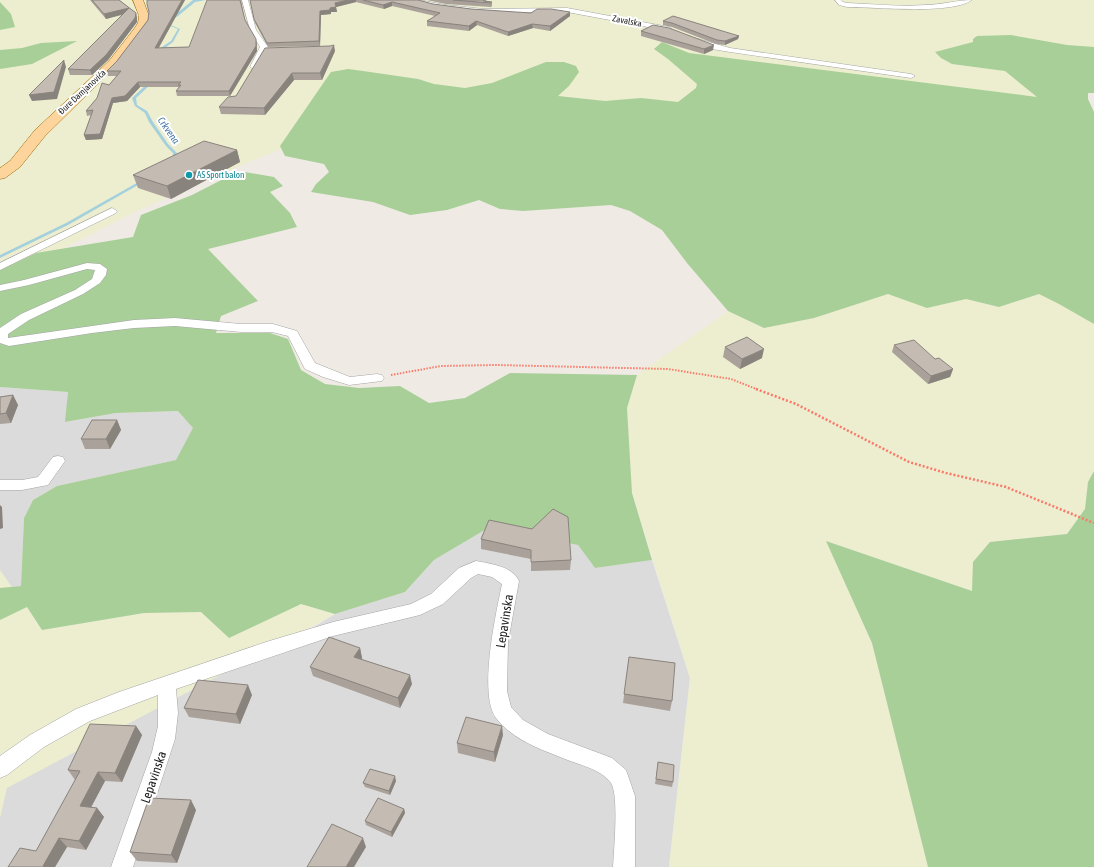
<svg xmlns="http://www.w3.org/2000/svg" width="1094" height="867" viewBox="0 0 1094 867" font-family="'Asap Condensed',sans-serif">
	<rect width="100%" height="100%" fill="#efebe4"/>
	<path fill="#dcdbdb" d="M0,387L68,392L66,422L116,413L179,411L194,428L177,460L57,486L33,500L24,518L21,586L0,588Z
		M488,528L578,545L595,568L652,560L690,678L669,867H0V768L278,649L335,614L405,592L434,560Z"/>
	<path fill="#eceecf" d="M0,0H1094V69L1055,103L303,140L240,166L133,213L0,281Z
		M888,293L927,308L966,299L999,307L1039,294L1059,304L1094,324V471L1088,482L1085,509L1066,534L990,542L973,562V591L826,541L872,643L928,867H669L690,678L632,493L627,408L637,375L728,311L764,328L814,318Z
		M0,570L42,630L144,613L202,612L229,637L301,604L335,614L7,788L0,818Z"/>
	<path fill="#a8cf98" d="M0,2L11,14L15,27L0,30Z
		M1011,35L1067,45L1094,47V93H1088V99L1094,112V324L1059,304L1039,294L999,307L966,299L927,308L888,294L814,318L764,328L728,311L687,263L662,230L630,211L611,205L523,211L500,209L479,200L447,210L410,215L373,202L311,192L316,184L329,172L324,164L285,156L280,146L331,72L348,69L363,71L418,79L434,84L465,88L492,83L546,62H564L576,66L579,72L569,86L558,96L605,101L641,98L678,102L696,88L697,84L668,59L654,49L662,42L689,53L1037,97L1005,71L952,64L941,58L935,52L973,42V39L977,36Z
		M77,41L32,64L0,69V50L22,48L41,43Z
		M239,171L274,177L283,186L270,192L290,213L297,227L208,249L258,301L221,316L216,333H270L288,339L301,370L325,384L359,388L400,386L429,403L465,398L510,373L637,375L627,408L632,493L652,560L595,568L578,545L488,528L434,560L405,592L335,614L301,604L229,638L201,612L144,613L42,630L27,607L0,620V588L21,586L24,518L33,500L57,486L176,460L193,428L178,411L116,413L65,422L68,392L0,387V270L36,253L133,237L141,215L192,195Z
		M1094,471V867H928L872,643L826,541L972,591L973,562L990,542L1067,534L1085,509L1088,482Z"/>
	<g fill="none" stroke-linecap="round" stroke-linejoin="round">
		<path fill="#a4d0dd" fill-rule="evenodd" d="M193,0H206L195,2L178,16L166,23L180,29L173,42L162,50L159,54H157L159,49L171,41L178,29L163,23L176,14Z
			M147,81H149L151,84L136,98L137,105L147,111L153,122L168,144L177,153L176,163L173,162V153L166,146L149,122L145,113L135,106L132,98L147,84Z
			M142,180L145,181L68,225L0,258V255L66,223Z"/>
		<g stroke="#a5a5a5" stroke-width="1">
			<path id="street" d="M242,0H248L256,30L268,47L258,67L254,69L250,67L260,47L250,30Z
				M409,0H419L446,5L484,9L567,8L669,27L672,29L669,31L567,12H471L434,7Z
				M835,0H841L843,2L847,3C873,4 899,7 925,5C941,5 957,0 972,0C951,15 875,7 847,7L839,5Z
				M695,38L730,48L911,74L915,76L911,78L730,52L712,49L693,41V39Z
				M112,208L117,211L116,213L0,270V263Z
				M87,263L100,264L107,269L106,275L100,283L83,294L29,320L8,334V338L134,320L175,318L241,324H273L297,331L315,363L350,377L377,374L382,375L384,378L382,381L349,385L323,377L305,369L288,336L272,332H241L175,326L134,328L92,333L9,346L0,343V328L21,314L75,290L92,279L95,270L87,269L29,285L0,291V285L24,280Z
				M58,456L63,457L65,461L48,485L22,490H0V480H22L38,477L53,457Z
				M476,561C491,564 512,566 519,581L508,642L507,691L511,707L523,720L548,734L612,758L626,770L635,796V867H613C614,850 619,795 611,783C601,769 580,765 565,759C540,749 513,740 496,718C478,694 496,613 502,584L492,577L478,574L471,578L443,604L420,615L333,636L176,689L178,713L175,739L133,867H111L152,752L158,726V695L90,721L44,747L7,775L0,778V756L30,735L76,709L119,692L266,642L333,622L411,604L431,594L459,568Z"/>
		</g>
		<g stroke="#986700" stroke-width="1">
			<path id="primary" d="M133,0H143L149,16L148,23L117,65L45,136L20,167L5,178L0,179V168L10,161L35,130L109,61L134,29L138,23L139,16Z"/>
		</g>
		<path stroke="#fb7969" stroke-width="2" stroke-dasharray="1.5 1.5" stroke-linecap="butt" d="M391,375L441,366L496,365L668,369L731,379L759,390"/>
		<path stroke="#fb7969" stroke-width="2.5" stroke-dasharray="2 2" stroke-linecap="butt" d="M756,389L796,404L909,462L946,473L1006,487L1094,523"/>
		<use href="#street" fill="#fff" fill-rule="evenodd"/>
		<use href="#primary" fill="#fdd49b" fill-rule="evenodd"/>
	</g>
	<path fill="#a9a19a" d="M90,0H119L136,13L137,18V22L108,60L92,75H70L68,69L122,15L106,19Z
		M147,0H185L158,48L189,47L241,0L245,20L257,43V51L230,96H177L176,91L179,87H140L127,101L113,103L102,139L86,140L84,135L91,115L87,116L86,111L117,76H108L107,71L117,61L148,20L149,12Z
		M250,0H418L433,4L471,9L570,16L550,31L533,28L508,36L477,25L469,31L427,26V21L435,16L392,6L384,9L356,2L336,7L337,12H331V14L321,15L320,46L268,47L255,23Z
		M427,0H487L486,1L492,2V6L491,7L446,4Z
		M663,21L739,36L738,39L725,45L716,44L672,27L663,25Z
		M641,31L713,50L704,54L641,36Z
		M335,51L322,80H294L265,115L221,114L219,107L236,96Z
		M237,150L240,162L171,199L138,188L133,175Z
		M894,345L935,359L953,369L950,377L928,384L892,352Z
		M725,347L762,358L740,369L723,357Z
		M13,395L18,405L11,423L0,424V397Z
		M117,420L121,430L110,449H85L81,439Z
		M489,520L571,560L570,570L531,571V559L481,549V539Z
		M360,648L362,658V659L412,684L400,708L313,676L310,667Z
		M629,657L672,701L670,711L623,703Z
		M252,695L240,724L189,717L184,708Z
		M136,726L142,735L122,782L105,781L91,807L97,808L104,817L86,850L67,847L55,867H8L36,851L76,780H75L68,770Z
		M503,735L495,762L458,753L457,743Z
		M658,762L673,782L672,787L655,784Z
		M396,781L390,795L365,787L363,783Z
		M404,809L405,813L392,837L366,825L365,821Z
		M196,810L177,863L137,861L130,852Z"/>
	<path fill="#89837d" d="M182,0H185L156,53L155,48Z
		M348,0H356V2L336,7L337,12H331V14L321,15L320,46L319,41L320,11L330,8L335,3Z
		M392,2V6L384,9L383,5Z
		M129,8L130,12L106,19L104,14Z
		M570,12V16L550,31V26Z
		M136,13L137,18V22L108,60L92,75L90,70Z
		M476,21L477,25L469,31V26Z
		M532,24L533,28L508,36V32Z
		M739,36L738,39L725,45V41Z
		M256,39L257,51L230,96L229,91Z
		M334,45L335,51L322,80L320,73Z
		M714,45L713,50L704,54V49Z
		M64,60L66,67L57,99L32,101L29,95Z
		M292,73L294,80L265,115L264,108Z
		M138,82L140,87L127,101L113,103L102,139L86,140L84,135L112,98Z
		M237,150L240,162L171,199L167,186Z
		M764,349L762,358L740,369L742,359Z
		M953,369L950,377L928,384L931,376Z
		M13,395L18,405L11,423L6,413Z
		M117,420L121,430L110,449L106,439Z
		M0,505L2,507L3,528L0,529Z
		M360,648L362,658L357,667L354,657Z
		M410,675L412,684L400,708L398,698Z
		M248,685L252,695L240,724L236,714Z
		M136,726L142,735L122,782L115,773Z
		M502,726L503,735L495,762L494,752Z
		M98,772L105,781L87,815L80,806Z
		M395,776L396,781L390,795L389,791Z
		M191,800L196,810L177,863L171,855Z
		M97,808L104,817L86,850L79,841Z
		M404,809L405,813L392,837L391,832Z
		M59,838L67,847L55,867H44L43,866Z
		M363,838L366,847L354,867H346Z"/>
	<path fill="#c4bbb3" stroke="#89837d" d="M92,0H119L136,13L135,18L106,55L90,70L68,69L129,8L104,14Z
		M147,0H182L155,48L189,47L207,0H240L245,20L256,39V46L229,91H176L181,85H178L181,82H138L125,96L112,98L100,134L84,135L93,110L86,111L97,98L102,83L109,85L121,71H107L117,61L148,20L149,12L147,4Z
		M250,0H348L335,3L336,7L330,8V10L320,11L319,41L267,43L254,19Z
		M363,0H418L433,4L471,9L531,13L537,9H551L570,12L550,26L532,24L508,32L476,21L469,26L427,21L440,13L392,2L383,5Z
		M453,0H484L483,1L492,2L491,3Z
		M673,16L739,36L725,41L717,40L672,23L663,21Z
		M653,25L669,28L714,45L704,49L641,31Z
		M334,45L320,73H292L264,108L219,107L228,97L236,96L265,48L330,46Z
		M64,60L54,92L29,95Z
		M204,141L237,150L167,186L133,175Z
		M747,337L764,349L742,359L725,347Z
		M914,340L935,359L939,358L953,369L931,376L894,345Z
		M13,395L6,413L0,414V397Z
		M92,420H117L106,439H81Z
		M553,509L568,517L571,560L531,562V550L481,539L489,520L532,529Z
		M329,637L360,648L354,657L410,675L398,698L310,667Z
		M629,657L675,663L672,701L624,694Z
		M198,680L248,685L236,714L184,708Z
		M466,717L502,726L494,752L457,743Z
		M90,724L136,726L115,773L98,772L80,806L97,808L79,841L59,838L43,866L48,867H8L20,848L36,851L80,771L68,770Z
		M658,762L674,765L673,782L656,779Z
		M370,769L395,776L389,791L363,783Z
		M149,798L191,800L171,855L130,852Z
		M378,798L404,809L391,832L365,821Z
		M332,824L363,838L346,867H307Z"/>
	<circle fill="#0f9aa8" stroke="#fff" stroke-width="1.5" cx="189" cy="175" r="4"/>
	<g text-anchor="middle" stroke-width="4" stroke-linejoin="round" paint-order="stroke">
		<g font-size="9" fill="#1e1e1e" stroke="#fff">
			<text transform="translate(627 21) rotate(11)" y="3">Zavalska</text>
			<text transform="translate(82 92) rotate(-43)" y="3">Đure Damjanovića</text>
		</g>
		<g font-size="9" fill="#0d838f" stroke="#fff" text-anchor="start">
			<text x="197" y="178">AS Sport balon</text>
		</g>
		<g font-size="10" font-style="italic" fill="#4676a7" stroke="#fff">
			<text transform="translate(169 130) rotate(55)" y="4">Crkvena</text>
		</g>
		<g font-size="13" fill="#1e1e1e" stroke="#fff">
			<text transform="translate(504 621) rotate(-81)" y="5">Lepavinska</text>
			<text transform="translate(153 777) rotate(-71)" y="5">Lepavinska</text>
		</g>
	</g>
</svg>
